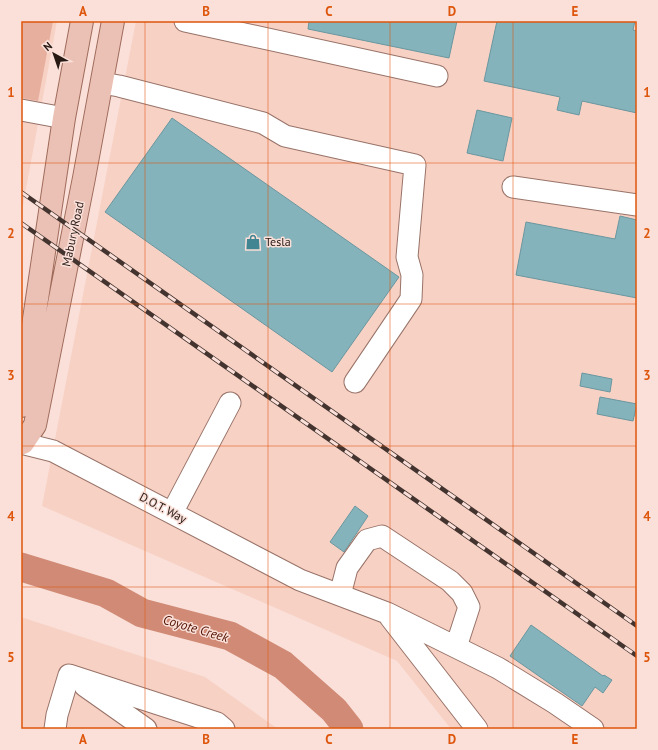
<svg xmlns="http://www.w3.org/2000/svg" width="658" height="750" viewBox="0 0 658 750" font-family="'PT Sans',sans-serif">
	<rect width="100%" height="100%" fill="#fae0d9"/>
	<path fill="#f8d1c5" d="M21,21H57L21,216Z
		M136,21H637V729H451L397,661L42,506Z
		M21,617L205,677L278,729H21Z"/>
	<path fill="#e7af9e" d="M21,21H53L38,101L21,98Z"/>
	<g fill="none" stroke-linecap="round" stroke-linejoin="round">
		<path stroke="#d08a75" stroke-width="29" d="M21,567L106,593L142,613L230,636L283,665L334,710L349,729"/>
	</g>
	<path fill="#85b3bb" stroke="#6a979f" d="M309,21H457L449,58L308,29Z
		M497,21H635L633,30L637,31V113L582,101L579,115L557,110L560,97L484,81Z
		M477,110L512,118L503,161L467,153Z
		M172,118L399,277L332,372L105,212Z
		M620,216L637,220V298L516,275L526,222L615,239Z
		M582,373L612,379L610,392L580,386Z
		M600,397L637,404L633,421L597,414Z
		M355,506L368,516L344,552L330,542Z
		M531,625L603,676L604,675L612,680L603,693L595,687L582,706L510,656Z"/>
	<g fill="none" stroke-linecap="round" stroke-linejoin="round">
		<g stroke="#987368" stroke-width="23">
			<path id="minor" d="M185,21L437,76
				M102,83L119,86L263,123L285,136L415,165L407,257L412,275L411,299L355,382
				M21,110L64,118
				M513,187L637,205
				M21,443L53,451L300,580L387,613L498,668L555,703L593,729
				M172,513L230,403
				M340,595L347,568L367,540L382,536L450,581L462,593L469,607L456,647
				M390,617L477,729
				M85,686L146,729
				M55,729L57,715L69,675L217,723L224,729"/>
		</g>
		<g stroke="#9f6c5c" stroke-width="24">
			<path id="major" d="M21,406L64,118L82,21
				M23,443L35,425L84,178L113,21"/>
		</g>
		<use href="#minor" stroke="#fff" stroke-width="21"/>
		<use href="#major" stroke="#ecc1b5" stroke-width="22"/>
		<g stroke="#44342f" stroke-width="4.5">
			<path id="rail" d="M21,192L637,626
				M21,223L637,656"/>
		</g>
		<use href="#rail" stroke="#fae0d9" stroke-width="3" stroke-dasharray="9" stroke-linecap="butt"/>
	</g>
	<path fill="none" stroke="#de560c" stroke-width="1" stroke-opacity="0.55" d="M145,21V729M268,21V729M390,21V729M513,21V729M21,163H637M21,304H637M21,446H637M21,587H637"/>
	<defs>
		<g id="shop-bare" transform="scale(1.2)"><path d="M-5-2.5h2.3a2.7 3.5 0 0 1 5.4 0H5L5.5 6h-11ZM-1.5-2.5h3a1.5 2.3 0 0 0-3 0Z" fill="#408591" stroke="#fae0d9" stroke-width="2.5" paint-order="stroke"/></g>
	</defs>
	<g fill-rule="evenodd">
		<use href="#shop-bare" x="253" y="242"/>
	</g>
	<g text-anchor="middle" stroke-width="3" stroke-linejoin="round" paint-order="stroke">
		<g font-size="12" fill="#271914" stroke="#fae0d9">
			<text transform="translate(73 234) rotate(-78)" y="4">Mabury Road</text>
			<text transform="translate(163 508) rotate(28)" y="4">D.O.T. Way</text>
		</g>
		<g font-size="12" fill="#271914" stroke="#fae0d9" text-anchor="start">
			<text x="265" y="246">Tesla</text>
		</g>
		<g font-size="13" font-style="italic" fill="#511200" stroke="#fae0d9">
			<text transform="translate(196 628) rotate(16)" y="5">Coyote Creek</text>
		</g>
	</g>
	<rect width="658" height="750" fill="none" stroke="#fae0d9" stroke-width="44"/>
	<g transform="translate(54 54) rotate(320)" stroke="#fae0d9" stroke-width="3" paint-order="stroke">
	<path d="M0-3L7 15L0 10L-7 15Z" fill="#271914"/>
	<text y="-6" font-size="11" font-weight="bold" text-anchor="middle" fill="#271914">N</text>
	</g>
	<rect x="22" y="22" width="614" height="706" fill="none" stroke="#de560c" stroke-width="1.5"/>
	<g font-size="13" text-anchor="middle" font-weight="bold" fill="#de560c">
		<text x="83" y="16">A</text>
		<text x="206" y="16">B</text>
		<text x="329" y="16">C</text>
		<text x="452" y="16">D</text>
		<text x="575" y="16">E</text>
		<text x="11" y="97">1</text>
		<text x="647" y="97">1</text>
		<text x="11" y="238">2</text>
		<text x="647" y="238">2</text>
		<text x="11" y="380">3</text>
		<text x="647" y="380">3</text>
		<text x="11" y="521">4</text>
		<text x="647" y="521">4</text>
		<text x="11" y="662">5</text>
		<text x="647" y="662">5</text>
		<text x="83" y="744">A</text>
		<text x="206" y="744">B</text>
		<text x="329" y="744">C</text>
		<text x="452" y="744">D</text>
		<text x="575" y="744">E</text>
	</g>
</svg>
